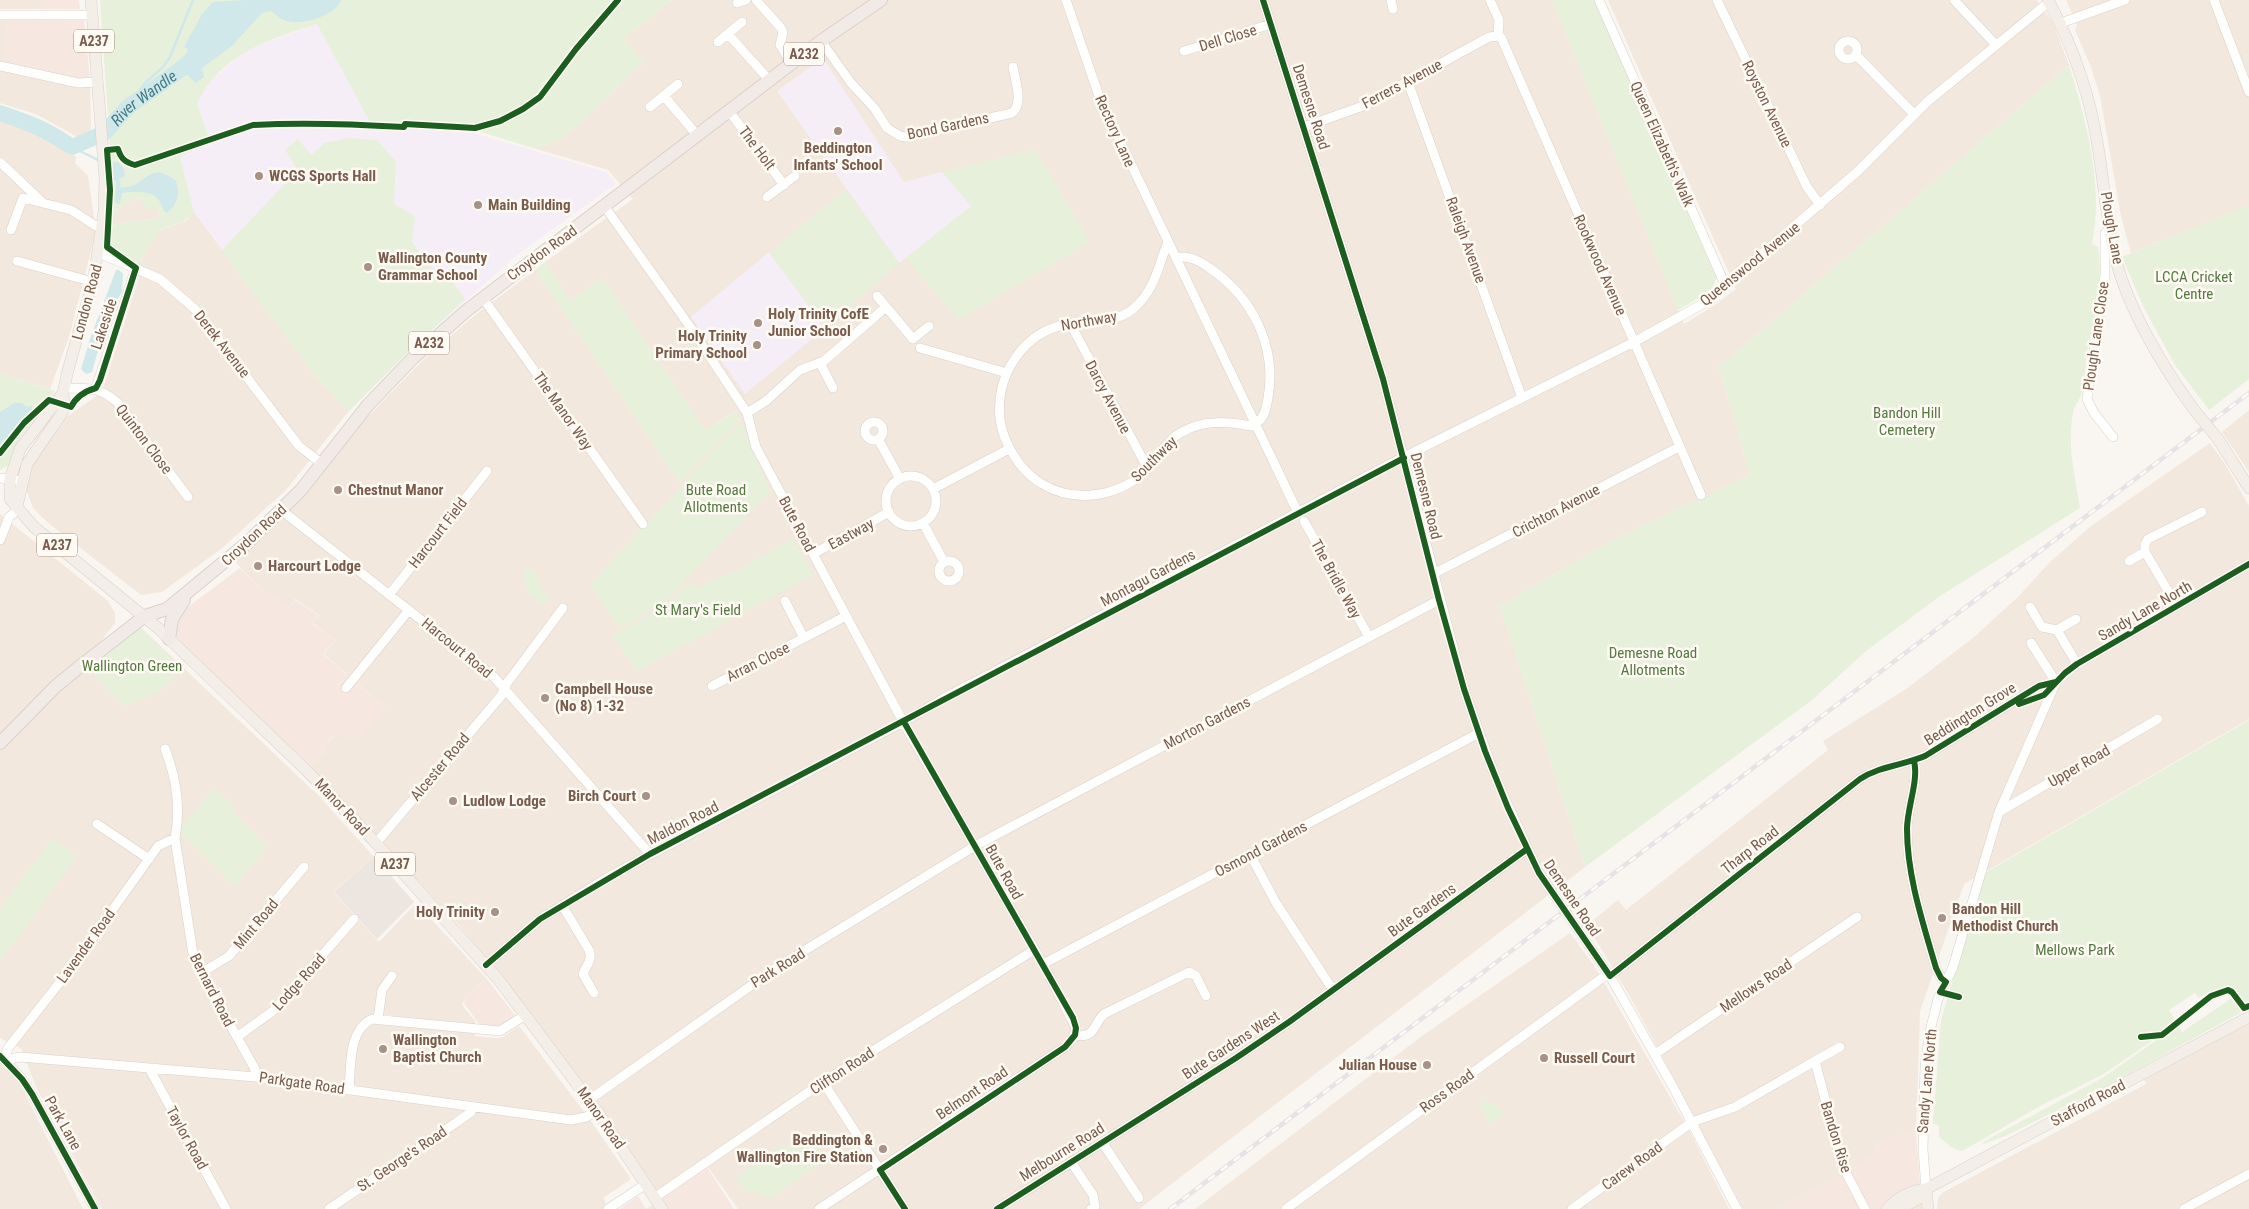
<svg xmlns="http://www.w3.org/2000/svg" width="2249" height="1209" viewBox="0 0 2249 1209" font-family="'Roboto Condensed',sans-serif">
	<rect width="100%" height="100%" fill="#f9f5f0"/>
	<path fill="#f2e8de" d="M0,0H40V9H0Z
		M672,0H1552L1684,324L1715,305L1736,289L1608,0H2037L2053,23L2069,65L1719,367L1750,475L1615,539L1500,606L1585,867L1139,1209H738L705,1163L654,1198L521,1000L459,925L311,766L325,752L322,749L335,735L385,708L324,654L336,640L313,623L319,615L295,599L289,607L260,588L231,557L420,363L475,315L535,270L680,483L740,420L736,411L705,430L602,278L570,301L545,262L633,199L608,170L536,149L561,139L580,124L643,63L624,38Z
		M2066,0H2249V206L2131,253L2121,216L2100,96L2091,67L2075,30L2077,25Z
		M8,19L6,45L3,62L0,61V20Z
		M0,69L65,85L90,87L91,127L86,142L36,114L0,103Z
		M0,117L12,118L62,145L76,157L75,163L88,176L96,231L69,337L50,389L0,373Z
		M130,198L144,200L158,210L160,218L110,225L111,215H115L121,206Z
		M194,212L316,377L348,412L286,490L221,549L162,592L141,595L47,522L33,508L26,489L29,469L68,416L102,392L139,278L138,265L158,232L163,229L186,221Z
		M2249,410V472L2222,432Z
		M2210,443L2225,464L2249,506V719L1964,884L1920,1011L1916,1132L1874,1143L1876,1154L1842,1175L1775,1209H1743L1632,1000L1587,925L1618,900L1626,910L1828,750L1823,741L1906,689L1973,638L2018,597L2049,563L2091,526Z
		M0,514L108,601L115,613V623L83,664L0,739Z
		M135,622L319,796L374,857L333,892L379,942L416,903L486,978L466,996L462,1005L475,1021V1036L496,1038L503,1037L519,1026L588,1117L631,1179L603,1198L609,1209H102L36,1087L21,1048L0,1038V747L39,707Z
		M1570,933L1597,970L1690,1132L1729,1209H1195L1422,1036Z
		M2249,1017V1209H1937L1938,1198L1942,1193L2146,1084L2142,1075Z
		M0,1062L18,1081L26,1096L83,1209H0Z"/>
	<path fill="#f6e8e1" d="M40,0H79L80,9H40Z
		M8,19L84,20L90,79L63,77L2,63Z
		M240,568L259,587L289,607L295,600L318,615L313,624L336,640L323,654L385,708L358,740L334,735L322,749L325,752L311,766L185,649L177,637L175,627L181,612Z
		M486,978L518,1019L501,1029L482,1028L464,1003L466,996Z
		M1916,1132L1922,1209H1775L1842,1175L1876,1154L1874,1143Z
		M707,1167L734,1209H620L638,1196L646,1209Z"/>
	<path fill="#ede5e0" d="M374,857L414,902L377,939L334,892Z"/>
	<path fill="#f6eef6" d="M317,24L371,124L301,122L253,124L209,138L197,104L205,86L245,50Z
		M823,58L904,182L942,172L972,206L899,263L777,91Z
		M301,124L352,125L474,133L606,172L616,184L518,254L408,352L348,412L316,377L194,212L180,156L210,141L254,127Z
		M769,252L825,328L745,394L691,317Z"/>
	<path fill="#e7f0db" d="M100,0H672L624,38L643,63L580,124L561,139L536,149L475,130L371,124L317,24C268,40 221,53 197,104L210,141L180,157L194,212C181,228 171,222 158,232L138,265C114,255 107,252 110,225L160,218L158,210L143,208L144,200L131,198L129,204L121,206L115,215H111L112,177Z
		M1552,0H1595L1716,277L1712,290L1678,310Z
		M2069,65C2086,122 2104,184 2092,244L2098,247C2104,278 2093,321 2087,353C2085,367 2085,382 2081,395C2079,400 2076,404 2074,409C2066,441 2075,477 2080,508L1940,596L1866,651L1812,700L1585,867L1500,606L1615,539L1750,475L1719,367Z
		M348,138L377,140L396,162L394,204L415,216L412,242L429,266L447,274L465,299L408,352L348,412L316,377L221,251L298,170L285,150L298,139L311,155L325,143Z
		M1035,149L1090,242L958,320L906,258L971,206L942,172Z
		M845,190L899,263L825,328L769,252Z
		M2249,205V379L2209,410L2175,365L2144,308L2122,257Z
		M545,262L570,301L602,277L705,430L737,411L740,420L680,483L535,270Z
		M0,373L55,391L37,419L35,418L18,441L9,465L0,470Z
		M741,422L770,492L665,603L619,628L590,584Z
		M793,538L813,575L637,671L612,635L665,606L689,584L700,586L738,570Z
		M535,568L540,587L550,598L543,606L528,594L523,571Z
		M135,623L177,664L179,672L159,692L125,706L83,664Z
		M2249,720V1002L2246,1004C2233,982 2219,986 2199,998L2195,993L2169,1010L2176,1021L2149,1043L2102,1075L2042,1105L1964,1150L1960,1151L1951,1147L1939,1137V1125L1933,1124L1941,1020L1952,983L1978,877Z
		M214,787L233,805V812L267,847L235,887L184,836H181L180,829Z
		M52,838L77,856L0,962V909Z
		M2232,998H2235L2240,1005V1013L2110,1084L2003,1137L1983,1144V1142L2104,1077L2178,1025L2182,1032Z
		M1485,1100L1487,1103L1497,1105L1502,1112L1501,1117L1491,1124L1479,1106Z
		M820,1129L828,1140L818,1148L826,1159L770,1199L751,1190L747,1192L736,1178L776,1148L801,1142Z"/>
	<path fill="#d0e8ea" d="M245,0H341C336,16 299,27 284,20C280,18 275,14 271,11L262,13L232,46L202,68L204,77L196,83L184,72H177L179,61L184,60L188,49L184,47L202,14L213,2Z
		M118,162L124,169L125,176L119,179L121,188C125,187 133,186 137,184C153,171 159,168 176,181C180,193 178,206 166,213C162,209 162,204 158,199C151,190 132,192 122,193L120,204L115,203L116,180L114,181L111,163Z
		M116,270H119L123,274L122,292L113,307L109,324L101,340L92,372L86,374L81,369L91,336Z
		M14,403H22L27,407L32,406L33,410L28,412L0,448V412Z"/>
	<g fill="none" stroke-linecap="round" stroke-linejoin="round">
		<path stroke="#d0e8ea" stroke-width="2.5" d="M128,107L145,83L163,67L170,57L193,0
			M72,147L100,161"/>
		<path stroke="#d0e8ea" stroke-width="16" id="s1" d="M0,113C30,123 47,130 72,147L104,133L128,107L177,72L194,58"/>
		<g stroke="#d7d1cb" stroke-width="10">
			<path id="minor" d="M756,0L781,28L783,33L780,45L791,63
				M1066,0L1100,99L1298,513
				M1263,0L1383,379L1464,689L1496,779L1539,873L1610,976L1672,1085L1737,1209
				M1391,0L1393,9
				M1490,0L1499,20L1498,36
				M1599,0L1726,287
				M1717,0L1807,187L1820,205
				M1954,0L1996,45
				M2214,0L2249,92
				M737,3L746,0
				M0,15H92
				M2061,23L2125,0
				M728,34L770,81
				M1498,36L1501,37L1701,495
				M1839 50a9 9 0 1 1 18 0a9 9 0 1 1-18 0Z
				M821,41L851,83L875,109L887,128L900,136L906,137L1012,113C1024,104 1015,80 1013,67
				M718,42L742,22
				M1184,51L1271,24
				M1856,55L1914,114
				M0,66L78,83L98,82
				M1408,82L1522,398
				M664,96L697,135
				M650,107L678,84
				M729,111L784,185
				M1304,127L1363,106L1489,37L1498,36
				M0,162L43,203
				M767,197L795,176
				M605,207L691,328L747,413L756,447L850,623L907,729L1043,964L1076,1028L1073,1039L1065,1047L819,1209
				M2110,229L2105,233V276L2087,399L2094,413L2113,437
				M11,230L23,198L71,210L96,226L103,228
				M1168,242C1158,266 1155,291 1133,309C1115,324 1090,320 1068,324C1024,331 995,375 1000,419C1003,443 1020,471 1042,484C1076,504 1122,497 1149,467C1159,456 1168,439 1182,432C1205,419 1228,422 1252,426C1264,420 1266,410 1268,398C1277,347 1253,298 1211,269C1201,262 1189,254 1176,258
				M99,253L160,279L196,310L299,446L321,463
				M17,261L93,282
				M877,296L913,339L929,326
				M483,298L643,524
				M1070,323L1148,469
				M113,336L136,268
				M920,348L1007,373
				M820,363L833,388
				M65,388C89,389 96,385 117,402L188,497
				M96,388L112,340
				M747,413L766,401L800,370L824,361L886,307
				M865 431a9 9 0 1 1 18 0a9 9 0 1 1-18 0Z
				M878,439L900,479
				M886 501a25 25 0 1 1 50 0a25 25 0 1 1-50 0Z
				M0,478L21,481
				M933,489L1009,449
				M281,510L494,677L650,854
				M1304,521L1369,637
				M923,523L944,562
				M0,540L9,517L19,509
				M813,554L889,512
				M939 571a10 10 0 1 1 20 0a10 10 0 1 1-20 0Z
				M2129,561L2145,552
				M1433,574L1679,447
				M389,595L487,471
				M785,601L804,638
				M2177,606L2145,552V544L2148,539L2202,512
				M2030,607L2042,627L2057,630
				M2076,619L2057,630L2077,664
				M2031,643L2056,682
				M712,686L846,616
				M346,688L409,610
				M165,749C176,777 181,808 175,838L193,954L201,973L255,1069V1077
				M1914,761C1919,780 1907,808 1907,829C1907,876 1923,923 1936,968L1941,978L1946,982
				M1999,812L2158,719
				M97,824L149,859
				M376,843L501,696L507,683L563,608
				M1250,854L1276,903L1333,990
				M562,905L589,950C593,960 586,966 583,974L594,993
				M1043,964L1479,733
				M486,965L540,919L610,876L909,719L944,698L1398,460L1634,342L1706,302L1857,172L1927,102L2049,2
				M201,973L229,956L304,867
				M1610,976L1860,779C1880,766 1904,765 1925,756L2039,686L2056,682
				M378,1019L382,990L392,976
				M1075,1035C1096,1039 1093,1024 1104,1014L1189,972L1196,976L1206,996
				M237,1037L273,1011L354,919
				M1655,1054L1857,917
				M3,1058L22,1079L32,1094L95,1209
				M4,1060L20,1057L255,1077L571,1120L586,1117L597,1111
				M4,1060L8,1048L71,968L158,846L175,838
				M1815,1061L1840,1047
				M149,1068L226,1209
				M823,1082L905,1209
				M349,1090C351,1067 348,1030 372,1019L500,1031L524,1016
				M589,1100L776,968L975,846L1439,600
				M1102,1142L1139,1198
				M1071,1162L1093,1195L1095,1206L1091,1209
				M1926,1189L1923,1149L1925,1067L1930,1031L1938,999L1953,967L1999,812L2056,682L2077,664L2249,564
				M654,1198L823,1082L1034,950
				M329,1209L457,1122L471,1112L473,1107
				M608,1209L646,1184
				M997,1209L1236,1058L1289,1022L1527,849
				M1286,1209L1609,973
				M1572,1209L1692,1122L1735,1107L1815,1061L1843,1167L1865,1209
				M2184,1209L2249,1174"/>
		</g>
		<g stroke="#dad1cc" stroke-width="12">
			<path id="major" d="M2048,0C2073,46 2090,95 2098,147C2104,183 2106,220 2115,256C2127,308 2164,369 2195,411
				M63,393L20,449L10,479V499L34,527L158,628L307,771L376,843L498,979L597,1111L662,1209
				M2218,439L2249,488
				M17,506L27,464L62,413L64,405L63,393L68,370L93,282L104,212L105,179L91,0
				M1926,1189L1928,1209
				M1887,1209C1898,1197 1910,1191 1926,1189L2249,1017
				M1899,1209L1920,1198L1926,1189"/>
		</g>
		<g stroke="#dad1cc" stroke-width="14">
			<path id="highway" d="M169,639L172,619L184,600
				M0,743L56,686L83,664L145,616L167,609L247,543L301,490L368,405L413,358L466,311L821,41L881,0"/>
		</g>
		<use href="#minor" stroke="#fefefd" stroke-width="9"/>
		<use href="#major" stroke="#f3eee8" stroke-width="11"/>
		<use href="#highway" stroke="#f2eae7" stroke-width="12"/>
		<g stroke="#e6e3e7" stroke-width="4.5">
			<path id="rail" d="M1170,1209L2249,393"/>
		</g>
		<use href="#rail" stroke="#fffaf3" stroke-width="2.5" stroke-dasharray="8" stroke-linecap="butt"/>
		<g stroke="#dad1cc" stroke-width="12" stroke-linecap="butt">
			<path id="major-bridge" d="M2195,411L2218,439"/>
		</g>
		<use href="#major-bridge" stroke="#f3eee8" stroke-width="11"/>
		<g stroke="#fffaf3" stroke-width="9">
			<path id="cycleway" d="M1263,0L1383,379L1439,600L1464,689L1485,751L1508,808L1539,873L1610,976L1860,779C1880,766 1904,765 1925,756L2039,686L2056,682
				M0,453L24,423L49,400L71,407C76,397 85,391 96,388L100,380L136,268L107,247L110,190L107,150L118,149C121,159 125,162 135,165L253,125C304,122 354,124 404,127L405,124L475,128L500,121L523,109L540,97L576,49L618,0
				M2019,704L2044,695L2065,673L2077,664L2249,564
				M904,722L1073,1018L1076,1028L1075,1035L1065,1047L880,1170L905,1209
				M1914,761C1919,780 1907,808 1907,829C1907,876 1923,923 1936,968L1941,978L1946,982L1940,992L1959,997
				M486,965L540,919L650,854L1404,458
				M2141,1037L2162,1035L2211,996L2228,990L2232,992L2244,1008L2249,1006
				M0,1056L22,1079L32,1094L95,1209
				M997,1209L1236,1058L1289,1022L1527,849"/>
		</g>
		<use href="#cycleway" stroke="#1b5e20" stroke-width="6"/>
	</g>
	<g fill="#a69286" stroke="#fffaf3" stroke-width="2">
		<circle cx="838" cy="131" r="5"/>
		<circle cx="259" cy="176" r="5"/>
		<circle cx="478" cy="205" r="5"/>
		<circle cx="368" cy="267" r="5"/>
		<circle cx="758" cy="323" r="5"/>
		<circle cx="757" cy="345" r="5"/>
		<circle cx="338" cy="490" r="5"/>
		<circle cx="258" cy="566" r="5"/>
		<circle cx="545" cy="698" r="5"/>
		<circle cx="646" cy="796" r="5"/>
		<circle cx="453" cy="801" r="5"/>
		<circle cx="495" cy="912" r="5"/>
		<circle cx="1942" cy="918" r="5"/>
		<circle cx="383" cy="1049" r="5"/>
		<circle cx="1544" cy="1058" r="5"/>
		<circle cx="1427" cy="1065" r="5"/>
		<circle cx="883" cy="1149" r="5"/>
	</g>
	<g text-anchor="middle" stroke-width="5" stroke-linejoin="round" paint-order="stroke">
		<g fill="#fffaf3" stroke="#a28b7f" stroke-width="1">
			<rect x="74" y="29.5" width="40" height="23" rx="4"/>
			<rect x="784" y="42.5" width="40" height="23" rx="4"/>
			<rect x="409" y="331.5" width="40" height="23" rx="4"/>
			<rect x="37" y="533.5" width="40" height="23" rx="4"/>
			<rect x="375" y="852.5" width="40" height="23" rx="4"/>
		</g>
		<g font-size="14" font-weight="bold" fill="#7a5c4d">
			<text x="94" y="46">A237</text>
			<text x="804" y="59">A232</text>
			<text x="429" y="348">A232</text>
			<text x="57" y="550">A237</text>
			<text x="395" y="869">A237</text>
		</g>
		<g font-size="15" fill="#7a5c4d" stroke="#fffaf3">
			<text transform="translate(1228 38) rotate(-17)" y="5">Dell Close</text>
			<text transform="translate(1402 84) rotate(-28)" y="5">Ferrers Avenue</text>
			<text transform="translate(1767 104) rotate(64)" y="5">Royston Avenue</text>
			<text transform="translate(1311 107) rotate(72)" y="5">Demesne Road</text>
			<text transform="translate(948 126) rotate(-12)" y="5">Bond Gardens</text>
			<text transform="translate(1115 131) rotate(66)" y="5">Rectory Lane</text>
			<text transform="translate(1662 144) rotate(66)" y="5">Queen Elizabeth's Walk</text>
			<text transform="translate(757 148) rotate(53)" y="5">The Holt</text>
			<text transform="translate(2112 228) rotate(80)" y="5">Plough Lane</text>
			<text transform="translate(1466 240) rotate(70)" y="5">Raleigh Avenue</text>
			<text transform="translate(542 253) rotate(-36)" y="5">Croydon Road</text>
			<text transform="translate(1750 264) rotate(-39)" y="5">Queenswood Avenue</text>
			<text transform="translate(1600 265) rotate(66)" y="5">Rookwood Avenue</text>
			<text transform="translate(87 302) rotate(-75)" y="5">London Road</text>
			<text transform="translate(1089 321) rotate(-10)" y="5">Northway</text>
			<text transform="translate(104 324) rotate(-72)" y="5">Lakeside</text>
			<text transform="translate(2096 336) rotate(-82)" y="5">Plough Lane Close</text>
			<text transform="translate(222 344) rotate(52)" y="5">Derek Avenue</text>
			<text transform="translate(1108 397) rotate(62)" y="5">Darcy Avenue</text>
			<text transform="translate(563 411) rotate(55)" y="5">The Manor Way</text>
			<text transform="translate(144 439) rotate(53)" y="5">Quinton Close</text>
			<text transform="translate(1154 459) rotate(-45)" y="5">Southway</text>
			<text transform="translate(1426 496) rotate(76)" y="5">Demesne Road</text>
			<text transform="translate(1556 511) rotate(-28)" y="5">Crichton Avenue</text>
			<text transform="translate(797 524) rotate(62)" y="5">Bute Road</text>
			<text transform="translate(438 533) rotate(-52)" y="5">Harcourt Field</text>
			<text transform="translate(851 534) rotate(-28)" y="5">Eastway</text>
			<text transform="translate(254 535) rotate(-43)" y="5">Croydon Road</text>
			<text transform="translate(1148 578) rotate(-28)" y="5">Montagu Gardens</text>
			<text transform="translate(1336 579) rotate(61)" y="5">The Bridle Way</text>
			<text transform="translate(2145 611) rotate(-30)" y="5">Sandy Lane North</text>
			<text transform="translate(457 648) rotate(39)" y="5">Harcourt Road</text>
			<text transform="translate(758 662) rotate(-27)" y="5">Arran Close</text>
			<text transform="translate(1970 714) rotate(-32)" y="5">Beddington Grove</text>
			<text transform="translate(1207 723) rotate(-28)" y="5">Morton Gardens</text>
			<text transform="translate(2079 766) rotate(-30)" y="5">Upper Road</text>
			<text transform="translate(440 767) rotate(-50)" y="5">Alcester Road</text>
			<text transform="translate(342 807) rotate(47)" y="5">Manor Road</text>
			<text transform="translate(683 823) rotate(-27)" y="5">Maldon Road</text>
			<text transform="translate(1261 849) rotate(-28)" y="5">Osmond Gardens</text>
			<text transform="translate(1750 850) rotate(-38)" y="5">Tharp Road</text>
			<text transform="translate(1004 872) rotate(61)" y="5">Bute Road</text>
			<text transform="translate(1572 898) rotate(56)" y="5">Demesne Road</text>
			<text transform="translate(1422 910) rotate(-36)" y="5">Bute Gardens</text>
			<text transform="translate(256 924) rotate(-50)" y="5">Mint Road</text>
			<text transform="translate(86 946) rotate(-54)" y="5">Lavender Road</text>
			<text transform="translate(778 968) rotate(-32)" y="5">Park Road</text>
			<text transform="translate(299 982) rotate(-48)" y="5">Lodge Road</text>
			<text transform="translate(1756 986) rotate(-34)" y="5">Mellows Road</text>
			<text transform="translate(212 990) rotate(63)" y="5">Bernard Road</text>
			<text transform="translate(1231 1045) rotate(-33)" y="5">Bute Gardens West</text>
			<text transform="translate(842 1071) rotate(-33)" y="5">Clifton Road</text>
			<text transform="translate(1927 1081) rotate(-85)" y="5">Sandy Lane North</text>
			<text transform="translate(302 1083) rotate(8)" y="5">Parkgate Road</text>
			<text transform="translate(1447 1091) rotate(-36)" y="5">Ross Road</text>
			<text transform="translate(972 1093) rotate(-34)" y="5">Belmont Road</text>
			<text transform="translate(2088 1103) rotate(-28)" y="5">Stafford Road</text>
			<text transform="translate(601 1118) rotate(55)" y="5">Manor Road</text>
			<text transform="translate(63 1123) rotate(61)" y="5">Park Lane</text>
			<text transform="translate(1836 1137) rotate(73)" y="5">Bandon Rise</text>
			<text transform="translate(187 1138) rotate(61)" y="5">Taylor Road</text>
			<text transform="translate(1062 1152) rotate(-32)" y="5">Melbourne Road</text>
			<text transform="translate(402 1159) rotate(-34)" y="5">St. George's Road</text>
			<text transform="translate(1632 1166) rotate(-36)" y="5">Carew Road</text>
		</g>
		<g font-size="15" font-weight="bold" fill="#7a5c4d" stroke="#fffaf3" text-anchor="start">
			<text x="838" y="153" text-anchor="middle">Beddington<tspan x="838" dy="17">Infants' School</tspan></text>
			<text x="269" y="181">WCGS Sports Hall</text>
			<text x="488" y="210">Main Building</text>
			<text x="378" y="263">Wallington County<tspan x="378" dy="17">Grammar School</tspan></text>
			<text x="768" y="319">Holy Trinity CofE<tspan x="768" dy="17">Junior School</tspan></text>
			<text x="747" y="341" text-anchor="end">Holy Trinity<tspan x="747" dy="17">Primary School</tspan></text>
			<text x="348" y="495">Chestnut Manor</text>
			<text x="268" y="571">Harcourt Lodge</text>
			<text x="555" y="694">Campbell House<tspan x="555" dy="17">(No 8) 1-32</tspan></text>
			<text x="636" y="801" text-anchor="end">Birch Court</text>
			<text x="463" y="806">Ludlow Lodge</text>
			<text x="1952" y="914">Bandon Hill<tspan x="1952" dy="17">Methodist Church</tspan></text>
			<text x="485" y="917" text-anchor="end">Holy Trinity</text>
			<text x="393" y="1045">Wallington<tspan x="393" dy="17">Baptist Church</tspan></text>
			<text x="1554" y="1063">Russell Court</text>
			<text x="1417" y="1070" text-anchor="end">Julian House</text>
			<text x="873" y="1145" text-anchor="end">Beddington &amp;<tspan x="873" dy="17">Wallington Fire Station</tspan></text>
		</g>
		<g font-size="15" fill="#537a41" stroke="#fffaf3">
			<text x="2194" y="282">LCCA Cricket<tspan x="2194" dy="17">Centre</tspan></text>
			<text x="1907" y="418">Bandon Hill<tspan x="1907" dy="17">Cemetery</tspan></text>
			<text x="716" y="495">Bute Road<tspan x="716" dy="17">Allotments</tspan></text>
			<text x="698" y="615">St Mary's Field</text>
			<text x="1653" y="658">Demesne Road<tspan x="1653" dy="17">Allotments</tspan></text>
			<text x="132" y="671">Wallington Green</text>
			<text x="2075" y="955">Mellows Park</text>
		</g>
		<g font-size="16" font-style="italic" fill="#437c86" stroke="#fffaf3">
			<text dy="6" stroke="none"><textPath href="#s1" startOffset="168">River Wandle</textPath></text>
		</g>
	</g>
</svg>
